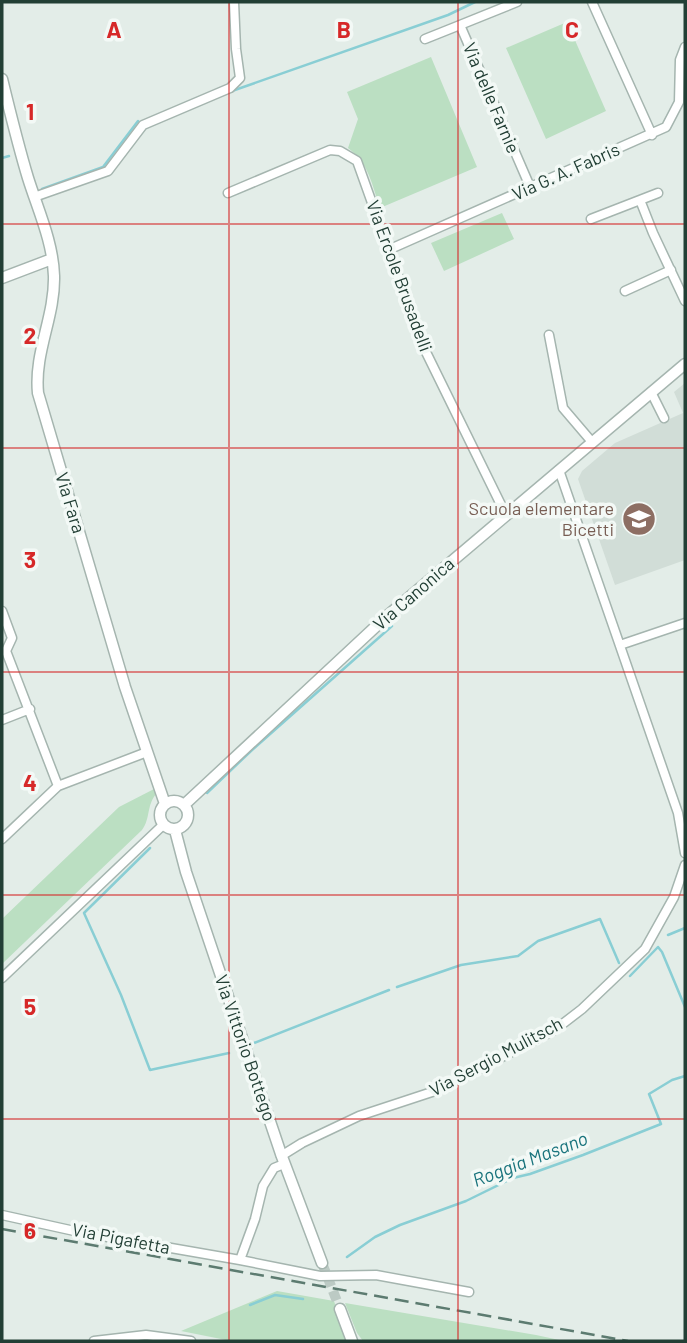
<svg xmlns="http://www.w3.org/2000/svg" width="687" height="1343" viewBox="0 0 687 1343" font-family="Barlow,sans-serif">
	<rect width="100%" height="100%" fill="#e3ede8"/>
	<path fill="#d1ddd7" d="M685,383V560L615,585L578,479L582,471L615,443L683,413L674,392Z"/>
	<path fill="#bbdfc2" d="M567,22L606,111L546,139L506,48Z
		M431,57L477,167L380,208C372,185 369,163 348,148L358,119L347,92Z
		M502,213L514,239L444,271L431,243Z
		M156,788L157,793C146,805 151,818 142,830L2,964V919L119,807Z
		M277,1291L334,1301L347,1341H231L181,1331Z
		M345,1303L536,1335L564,1341H363L357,1333Z"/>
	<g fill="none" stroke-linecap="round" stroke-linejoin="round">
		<path stroke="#89ced4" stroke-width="2.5" d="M232,91L448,15L475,2
			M2,158L9,156
			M42,189L103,167L138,121
			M207,793L252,750L392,626
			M150,848L84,913L121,995L150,1070L229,1053
			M668,935L685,928
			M630,976L658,947L662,952L685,1007
			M397,987L461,965L518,956L538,941L600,919L619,963
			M254,1043L389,990
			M347,1257L375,1237L400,1225L466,1201L513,1178L530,1174L583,1155L661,1124L649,1094L672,1080L685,1076
			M250,1305L275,1295L303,1299"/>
		<path stroke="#bccac4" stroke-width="10" stroke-dasharray="10 5" stroke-linecap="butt" d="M322,1263L340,1309"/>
		<g stroke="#a5b5af" stroke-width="11">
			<path id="minor" d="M517,2L460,25L531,189
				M592,2L652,135
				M425,39L460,25
				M228,193L330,150L340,151L357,161L424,348L506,515
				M658,193L640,200L653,233L685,301
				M34,197L108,171L143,125L230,88L240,78L236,49L234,2
				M591,219L640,200
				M388,250L666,127L679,102L680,60L685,47
				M625,291L671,270
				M549,335L563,408L592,442
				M651,392L664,418
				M559,470L678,813L685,853
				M2,611L12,638L6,651L58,786
				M620,645L685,623
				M2,720L30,709
				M2,839L58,786L147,752
				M2,978L163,825
				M281,1156L302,1143L359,1116L438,1090L556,1029L582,1009L645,949L674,897L685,865
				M284,1164L274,1168L263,1186L255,1219L240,1260L320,1276L376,1275L469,1292
				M2,1215L79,1232L240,1260
				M94,1341L146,1335L191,1341"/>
		</g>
		<g stroke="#a5b5af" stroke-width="13">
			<path id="tertiary" d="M2,79C10,112 18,145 28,178C38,210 53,242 54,276C55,317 34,352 38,393L125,687L165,804
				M2,278L52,259
				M160 815a14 14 0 1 1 28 0a14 14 0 1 1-28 0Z
				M184,805L386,617L685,364
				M175,830L186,872L281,1154L322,1263
				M340,1309L352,1341"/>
		</g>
		<use href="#minor" stroke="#fff" stroke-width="8"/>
		<use href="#tertiary" stroke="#fff" stroke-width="10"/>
		<path stroke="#5c7b70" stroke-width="2.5" stroke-dasharray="14 7" stroke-linecap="butt" d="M2,1229L628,1341"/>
	</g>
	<path fill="none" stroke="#d62828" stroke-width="2" stroke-opacity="0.55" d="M229,2V1341M458,2V1341M2,224H685M2,448H685M2,672H685M2,895H685M2,1119H685"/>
	<defs>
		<g id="school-disc" transform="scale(1.75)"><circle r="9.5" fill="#8d6e63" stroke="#f3f9f6"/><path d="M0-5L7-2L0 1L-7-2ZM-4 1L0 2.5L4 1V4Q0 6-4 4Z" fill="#fff"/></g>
	</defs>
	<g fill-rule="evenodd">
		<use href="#school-disc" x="639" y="519"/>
	</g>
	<g text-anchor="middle" stroke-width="7" stroke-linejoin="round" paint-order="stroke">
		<g font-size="18" fill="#223f35" stroke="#f3f9f6">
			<text transform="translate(491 98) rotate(67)" y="6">Via delle Farnie</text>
			<text transform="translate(566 172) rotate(-24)" y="6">Via G. A. Fabris</text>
			<text transform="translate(399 276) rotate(70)" y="6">Via Ercole Brusadelli</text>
			<text transform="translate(70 503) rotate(73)" y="6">Via Fara</text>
			<text transform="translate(414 594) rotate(-41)" y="6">Via Canonica</text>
			<text transform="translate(245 1048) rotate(71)" y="6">Via Vittorio Bottego</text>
			<text transform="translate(496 1057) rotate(-28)" y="6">Via Sergio Mulitsch</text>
			<text transform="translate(121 1239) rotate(11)" y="6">Via Pigafetta</text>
		</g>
		<g font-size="18" fill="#785e54" stroke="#f3f9f6" text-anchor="end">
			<text x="614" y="515">Scuola elementare<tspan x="614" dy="21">Bicetti</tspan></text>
		</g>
		<g font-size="19" font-style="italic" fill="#1a747d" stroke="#f3f9f6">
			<text transform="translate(530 1159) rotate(-21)" y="7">Roggia Masano</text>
		</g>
	</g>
	<g font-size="23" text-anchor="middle" font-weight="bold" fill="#d62828" stroke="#f3f9f6" stroke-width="7" stroke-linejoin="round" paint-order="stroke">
		<text x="114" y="38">A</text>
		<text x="344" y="38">B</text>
		<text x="572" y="38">C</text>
		<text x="30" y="120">1</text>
		<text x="30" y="344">2</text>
		<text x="30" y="568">3</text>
		<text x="30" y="791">4</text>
		<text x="30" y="1015">5</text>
		<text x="30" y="1239">6</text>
	</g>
	<rect width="687" height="1343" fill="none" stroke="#223f35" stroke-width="7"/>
</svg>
